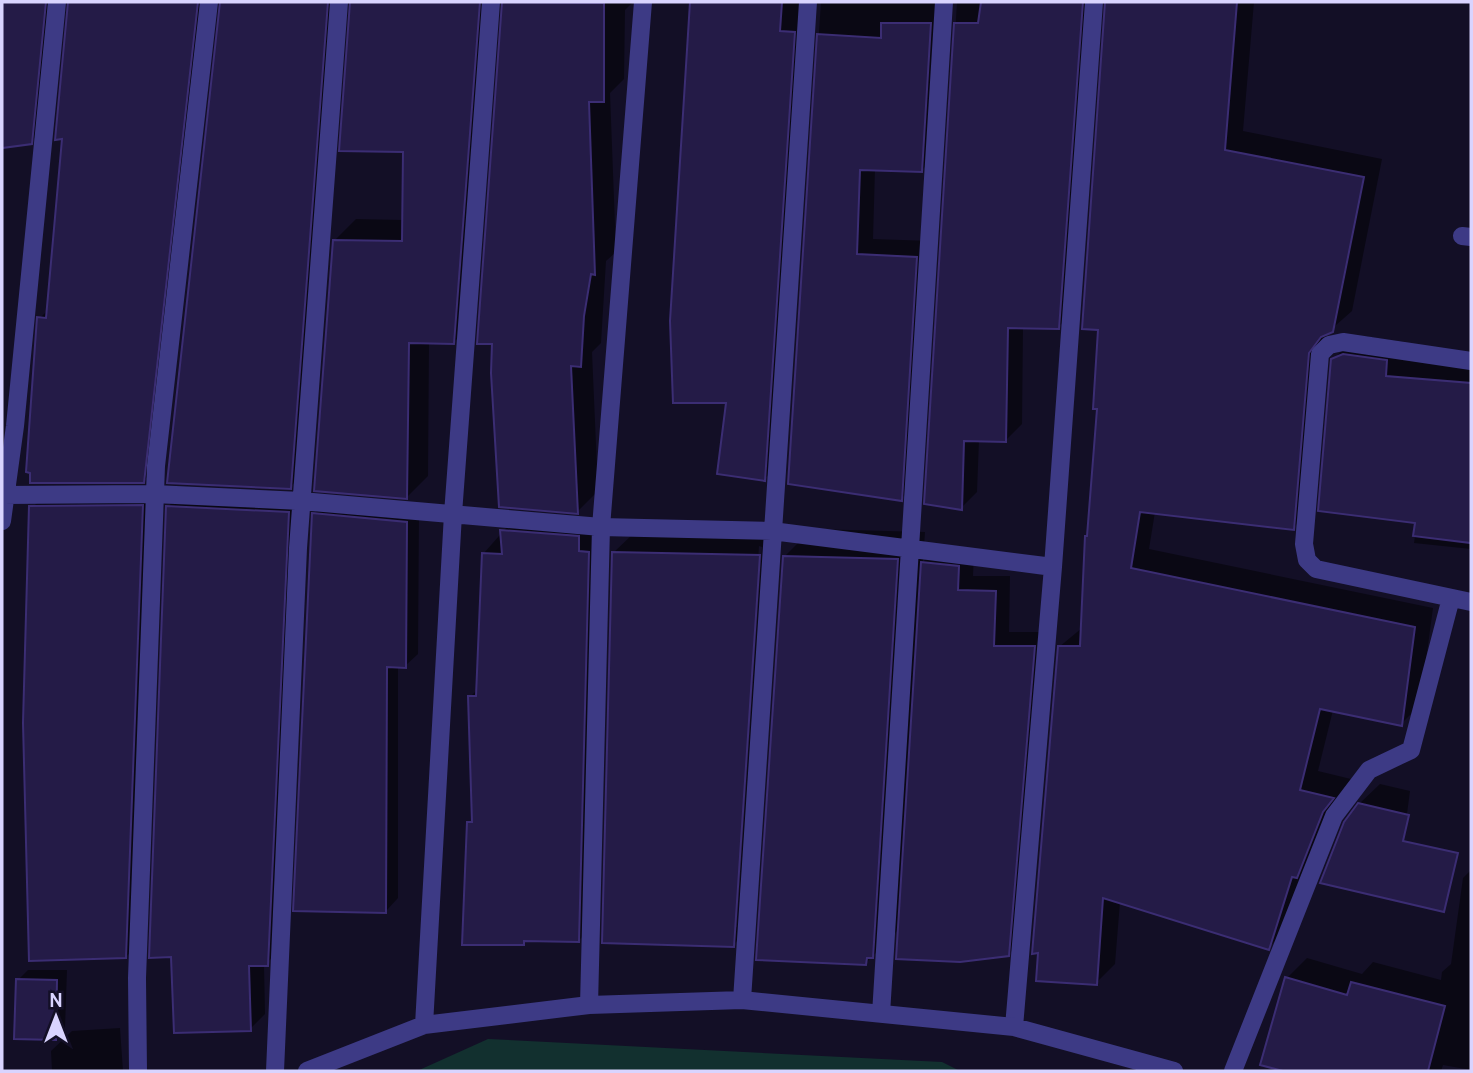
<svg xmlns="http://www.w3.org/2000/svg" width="1473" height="1073" viewBox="0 0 1473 1073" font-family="Cabin,sans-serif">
	<rect width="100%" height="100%" fill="#130f26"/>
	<path fill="#12302f" d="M488,1039L942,1062L960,1071H417Z"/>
	<path fill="#0007" fill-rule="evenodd" d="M2,2H64L52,120L31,142L2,147Z
		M216,2L165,460L143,481L40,318L48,310L64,137L70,2Z
		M222,2H346L312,466L290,487Z
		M352,2H499L475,321L454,342L429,341L428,476L407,497L334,241L356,219L404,220L405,150Z
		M504,2H633L625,10L624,79L610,93L616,252L606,261L601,343L592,352L598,491L577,512L494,343L479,342Z
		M692,2H811L781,463L764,479L728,402L672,321Z
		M821,2H947L938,154L921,171L875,169L873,239L932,241L917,483L901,499L789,483Z
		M957,2H1098L1075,311L1058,327L1023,326L1022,424L1006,440H979L977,492L961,508L926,503Z
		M1107,2H1254L1243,131L1382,159L1352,311L1327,333L1312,509L1293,528L1155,512L1149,549L1433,608L1420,705L1401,724L1333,710L1318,771L1351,779L1342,791L1287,929L1268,948L1120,902L1115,964L1096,983L1059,647L1082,628L1099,407L1100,328H1084Z
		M1363,336L1405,342L1404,358L1471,364V549L1414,543L1417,521L1333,360L1355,337Z
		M160,488L144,938L126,957L33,507L51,489Z
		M183,491L304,497L282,949L264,965L265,1014L250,1029L173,955L168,507Z
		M326,502L419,510L418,654L405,666H398V898L386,911L314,514Z
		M520,512L597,534V923L578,941L527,939L523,943L469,823L474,818L470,697L478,689L484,553Z
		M812,529L925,532L923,562L937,547L974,552L973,576H1010L1009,632H1049L1023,940L1008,955L899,929L866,963L784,557Z
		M634,533L779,536L754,925L733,945L613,553ZM759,546L762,547L737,927H734Z
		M1380,784L1410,791L1399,875L1359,804Z
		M1471,870V1070L1443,1065L1441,1071H1290L1263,1064L1287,978L1307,958L1362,974L1373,962L1441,980L1442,972L1451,964L1463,878Z
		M28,970H67L65,1028L55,1038L18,980Z
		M120,1028L123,1071H52L51,1051L72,1031Z"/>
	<path fill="#241b47" stroke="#3b2d73" stroke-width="2" d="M2,2H46L32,144L2,148Z
		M68,2H198L144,483H30V473L26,472L37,317L46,318L62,139L55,140Z
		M220,2H328L291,489L167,483Z
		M350,2H480L454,344L409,343L407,499L314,491L333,240L402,241L403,152L339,151Z
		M502,2L604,3V102H589L595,275L591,274L584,316L581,367L571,366L578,514L499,507L491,373L492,344H477Z
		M690,2H782L780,31L795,32L765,481L717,474L726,403H673L670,321Z
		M981,2H1083L1059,329L1008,328L1006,442L964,441L962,510L924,504L954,23H978Z
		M1105,2H1237L1225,150L1364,177L1333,332L1321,337L1309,353L1294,530L1140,512L1131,568L1415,627L1402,726L1320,709L1300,790L1334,798L1323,812L1297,878L1292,877L1269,950L1103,898L1097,985L1036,981L1038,953L1032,954L1058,646H1080L1085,536H1087L1097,409H1093L1098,330L1082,329Z
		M881,23H931L922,172L860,170L857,254L917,257L902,501L788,484L817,34L881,38Z
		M1343,354L1387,360L1386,376L1471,383V543L1413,536L1415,523L1318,511L1331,359Z
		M143,505L126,958L29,961L23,723L29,506Z
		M166,506L289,512L268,966H249L251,1031L174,1033L171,957L149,958Z
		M312,513L407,522L406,668L387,667L386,913L293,911Z
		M500,530L579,536V551L589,552L579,942L524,941V945H462L467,822H472L468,696H476L482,553L502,554Z
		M612,552L760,555L734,947L602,943Z
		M783,556L898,559L873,958H867L866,965L756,960Z
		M921,562L959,566L958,590L996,591L994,646H1035L1009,956L960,962L896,959Z
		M1358,803L1409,815L1403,841L1458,853L1444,912L1320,883L1344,822Z
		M1285,977L1347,995L1351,982L1445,1006L1428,1071H1283L1260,1065Z
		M16,979L57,980L56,1040L14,1039Z"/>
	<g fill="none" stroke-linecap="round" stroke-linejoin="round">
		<path stroke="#3d3a85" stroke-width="18" d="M1462,236L1471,237
			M1471,361L1343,342L1329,345L1320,354L1304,544L1307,560L1316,569L1471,602
			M2,495L154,494L301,501L601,527L772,531L1053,567
			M2,521L15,426L57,2
			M742,1000L808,2
			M589,1005L601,527L643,2
			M881,1014L944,2
			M424,1025L453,514L491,2
			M1014,1027L1053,567L1094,2
			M138,1071L137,978L156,466L209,2
			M275,1071L298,548L339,2
			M307,1071L424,1025L589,1005L742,1000L1014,1027L1174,1071
			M1233,1071L1334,816L1369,770L1411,750L1451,598"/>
	</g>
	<rect width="1473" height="1073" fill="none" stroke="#d9d4ff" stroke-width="7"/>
	<g transform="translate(56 1017)" stroke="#130f26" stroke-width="5" paint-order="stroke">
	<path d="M0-5L12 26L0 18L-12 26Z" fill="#d9d4ff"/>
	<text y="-10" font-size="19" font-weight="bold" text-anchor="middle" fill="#d9d4ff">N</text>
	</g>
</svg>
